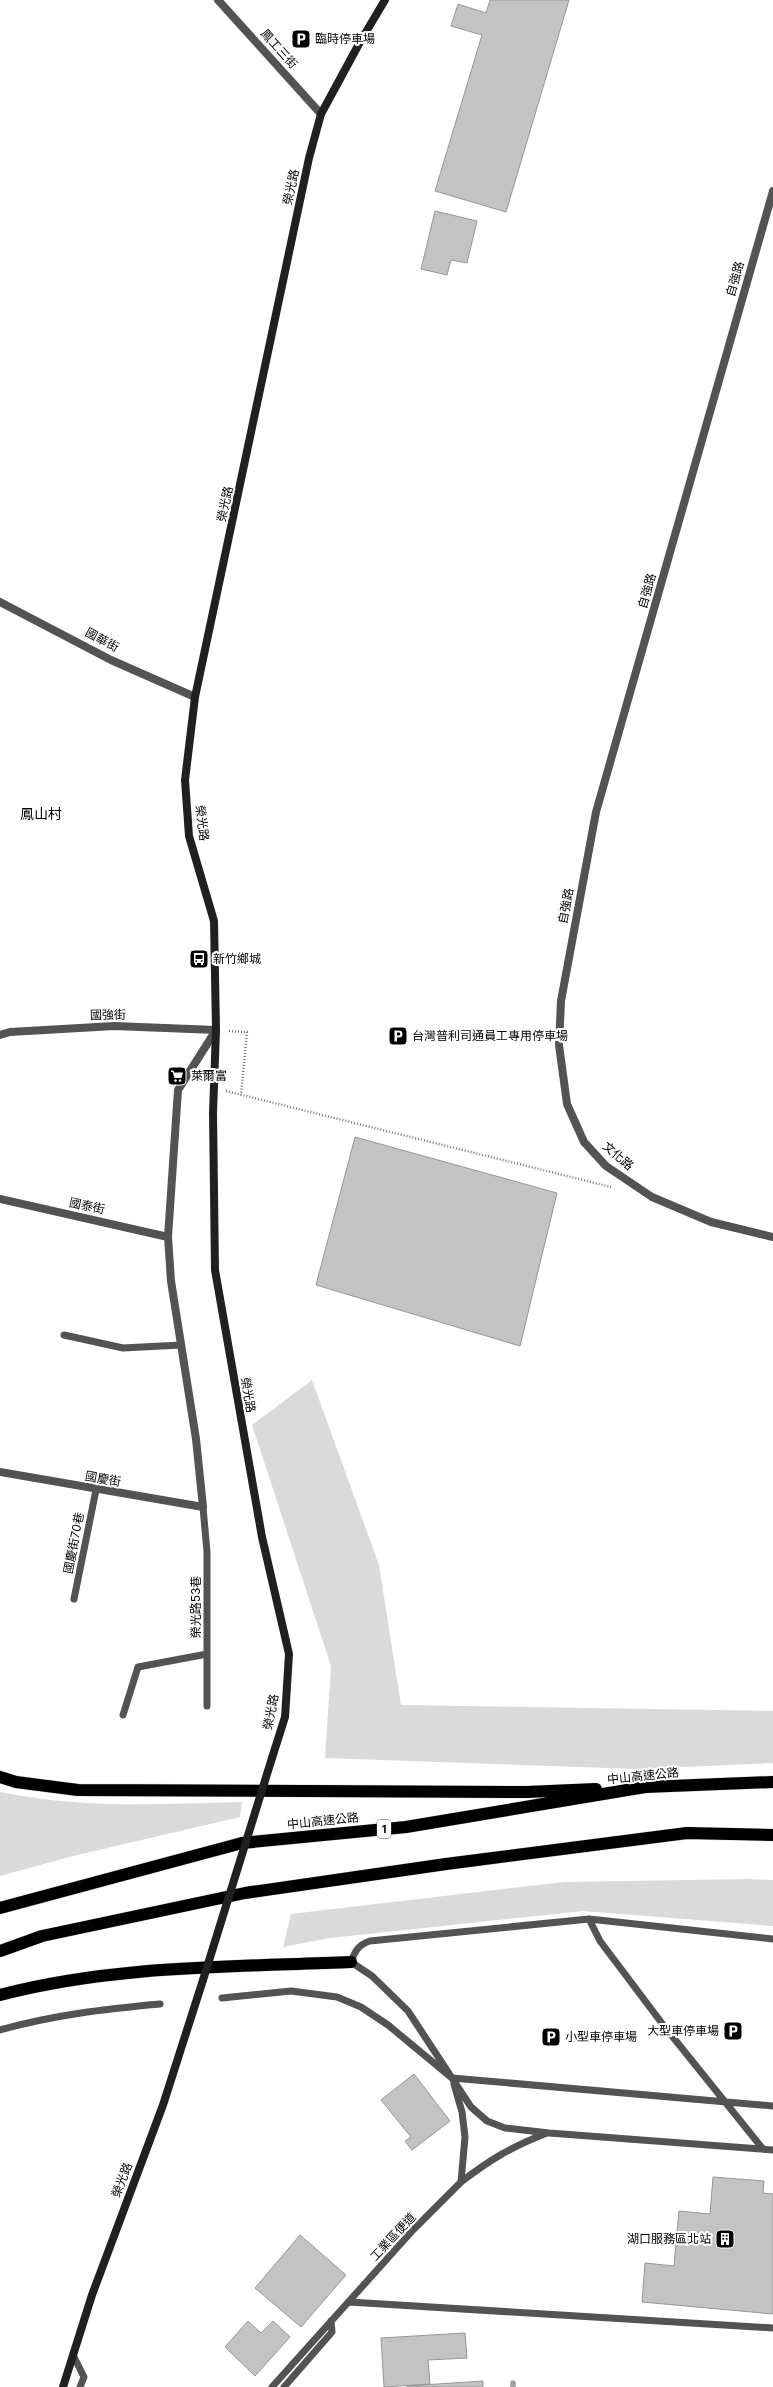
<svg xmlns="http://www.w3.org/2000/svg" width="773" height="2387" viewBox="0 0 773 2387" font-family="Inter,'Noto Sans TC',sans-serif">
	<rect width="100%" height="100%" fill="#fff"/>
	<path fill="#dadada" d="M312,1380L379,1565L401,1705L773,1711V1763L636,1769L325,1758L331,1666L252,1425Z
		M0,1792C83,1809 158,1804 242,1802L240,1817L73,1856L0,1876Z
		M749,1879L773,1880V1926L583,1911L330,1938L283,1947L291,1914L564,1882Z"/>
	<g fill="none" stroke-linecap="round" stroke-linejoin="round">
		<path stroke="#a1a1a1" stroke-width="5.5" d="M513,2383V2387"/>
	</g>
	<path fill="#c3c3c3" stroke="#979797" d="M490,0H569L506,212L435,191L482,35L451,26L458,4L486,13Z
		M435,211L477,221L467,263L451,260L447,275L421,269Z
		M355,1137L557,1193L520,1346L316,1285Z
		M414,2074L450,2121L412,2150L405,2141L411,2137L381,2100Z
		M713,2177L764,2181L763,2193L773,2194V2314L642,2302L645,2263L674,2266L679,2211L710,2214Z
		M300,2235L346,2275L301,2327L255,2288Z
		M248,2321L261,2333L273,2321L290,2337L255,2376L225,2347Z
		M465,2333L467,2358L428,2360L430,2384L384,2387L381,2338Z
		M483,2381V2387H407V2386Z"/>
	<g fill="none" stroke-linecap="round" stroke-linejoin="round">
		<g stroke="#dbdbdb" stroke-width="13">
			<path id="highway" d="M0,1777L16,1782L78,1790L527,1792L596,1789
				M0,1908L242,1843L406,1827L645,1787L773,1782
				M0,1951L42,1936L245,1893L446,1864L687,1833L773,1835
				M0,1995C115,1965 233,1967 351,1962"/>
		</g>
		<path stroke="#757575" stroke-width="2.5" stroke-dasharray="1 2" stroke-linecap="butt" d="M229,1031L247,1032L241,1095
			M226,1091L611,1187"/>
		<path stroke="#535353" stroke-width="7" d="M64,1335L123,1348L181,1345
			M203,1507L207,1552V1706
			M74,1599L96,1490
			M123,1715L138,1667L207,1654
			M589,1919L600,1941L664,2026L763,2149
			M773,1939L589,1919L370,1941C358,1945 355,1951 351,1962L372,1976L408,2011L471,2107L487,2121L505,2128L549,2133L773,2150
			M222,1998L291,1991L337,1997L361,2007L388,2025L452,2078L773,2106
			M0,2030C53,2015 105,2009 160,2004
			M461,2182C491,2159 511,2147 547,2133
			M349,2302L773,2328
			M73,2355L84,2377L80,2387
			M272,2387L413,2230L461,2182L465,2137L462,2112L454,2084
			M284,2387L332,2332L331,2321"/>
		<path stroke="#535353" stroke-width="8" d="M218,0L321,114
			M773,191L596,812L561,1001L559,1045L567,1104L584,1142L606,1166L652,1197L711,1222L773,1237
			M0,602L111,660L195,697
			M0,1035L10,1032L114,1026L216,1030L178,1090L168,1237L171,1281L196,1439L203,1507L0,1472
			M0,1199L168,1237"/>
		<path stroke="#202020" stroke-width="8" d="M272,1758L285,1717L289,1654L262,1537L215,1270L213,1113L216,1030L214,921L189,836L185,780L195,697L309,158L321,114L360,42L385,0
			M63,2387L92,2295L163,2105L203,1980"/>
		<use href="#highway" stroke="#000" stroke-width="12"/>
		<path stroke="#202020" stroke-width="8" d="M203,1980L272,1758"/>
	</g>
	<defs>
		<g id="parking-square" transform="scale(1)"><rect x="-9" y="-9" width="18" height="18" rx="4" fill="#000" stroke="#fff"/><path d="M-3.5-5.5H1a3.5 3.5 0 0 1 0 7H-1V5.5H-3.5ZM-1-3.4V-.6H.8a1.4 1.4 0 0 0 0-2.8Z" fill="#fff"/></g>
		<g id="bus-square" transform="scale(1)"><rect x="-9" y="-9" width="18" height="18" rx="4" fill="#000" stroke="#fff"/><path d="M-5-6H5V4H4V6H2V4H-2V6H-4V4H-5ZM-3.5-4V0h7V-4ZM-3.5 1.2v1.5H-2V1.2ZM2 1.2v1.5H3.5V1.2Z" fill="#fff"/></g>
		<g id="supermarket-square" transform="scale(1)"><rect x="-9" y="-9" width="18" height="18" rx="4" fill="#000" stroke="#fff"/><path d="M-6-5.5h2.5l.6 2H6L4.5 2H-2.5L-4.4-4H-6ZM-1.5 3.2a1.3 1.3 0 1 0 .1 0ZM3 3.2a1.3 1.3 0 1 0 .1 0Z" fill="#fff"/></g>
		<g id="building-square" transform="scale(1)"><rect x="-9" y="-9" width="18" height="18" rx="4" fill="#000" stroke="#fff"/><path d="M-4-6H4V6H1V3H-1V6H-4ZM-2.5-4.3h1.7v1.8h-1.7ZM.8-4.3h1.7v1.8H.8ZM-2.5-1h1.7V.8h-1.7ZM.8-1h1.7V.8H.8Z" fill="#fff"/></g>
	</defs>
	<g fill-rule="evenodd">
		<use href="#parking-square" x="301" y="39"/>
		<use href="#bus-square" x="199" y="959"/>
		<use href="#parking-square" x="398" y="1036"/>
		<use href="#supermarket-square" x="177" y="1076"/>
		<use href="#parking-square" x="733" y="2031"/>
		<use href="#parking-square" x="551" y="2037"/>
		<use href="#building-square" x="725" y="2239"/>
	</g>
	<g text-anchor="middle" stroke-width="4" stroke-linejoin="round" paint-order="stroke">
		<rect fill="#fff" stroke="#4c4c4c" stroke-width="1" x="377" y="1820" width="14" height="18" rx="3"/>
		<g font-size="11" font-weight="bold" fill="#000">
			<text x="384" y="1833">1</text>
		</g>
		<g font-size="12" fill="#000" stroke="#fff" text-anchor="start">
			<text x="315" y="43">臨時停車場</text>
			<text x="213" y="963">新竹鄉城</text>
			<text x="412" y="1040">台灣普利司通員工專用停車場</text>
			<text x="191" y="1080">萊爾富</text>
			<text x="719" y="2035" text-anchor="end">大型車停車場</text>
			<text x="565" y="2041">小型車停車場</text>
			<text x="711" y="2243" text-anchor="end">湖口服務區北站</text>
		</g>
		<g font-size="12" fill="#000" stroke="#fff">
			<text transform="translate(279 49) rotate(48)" y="4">鳳工三街</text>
			<text transform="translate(291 187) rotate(-78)" y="4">榮光路</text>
			<text transform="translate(735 279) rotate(-74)" y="4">自強路</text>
			<text transform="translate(225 504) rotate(-78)" y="4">榮光路</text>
			<text transform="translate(647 591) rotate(-74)" y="4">自強路</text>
			<text transform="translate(102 640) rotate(28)" y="4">國華街</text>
			<text transform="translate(202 823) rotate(83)" y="4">榮光路</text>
			<text transform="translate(566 906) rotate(-79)" y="4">自強路</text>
			<text transform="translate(108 1015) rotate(-1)" y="4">國強街</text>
			<text transform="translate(618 1156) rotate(40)" y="4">文化路</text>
			<text transform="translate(87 1206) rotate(12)" y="4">國泰街</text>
			<text transform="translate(248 1395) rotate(80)" y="4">榮光路</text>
			<text transform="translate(103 1479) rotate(10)" y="4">國慶街</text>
			<text transform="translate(74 1543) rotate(-79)" y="4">國慶街70巷</text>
			<text transform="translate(196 1607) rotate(-90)" y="4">榮光路53巷</text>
			<text transform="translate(271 1712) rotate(-79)" y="4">榮光路</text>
			<text transform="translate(643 1776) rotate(-6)" y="4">中山高速公路</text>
			<text transform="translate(323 1821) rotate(-6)" y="4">中山高速公路</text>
			<text transform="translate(122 2180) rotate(-69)" y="4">榮光路</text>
			<text transform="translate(393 2237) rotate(-47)" y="4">工業區便道</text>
		</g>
		<g font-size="14" fill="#000" stroke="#fff">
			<text x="41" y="819">鳳山村</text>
		</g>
	</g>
</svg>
